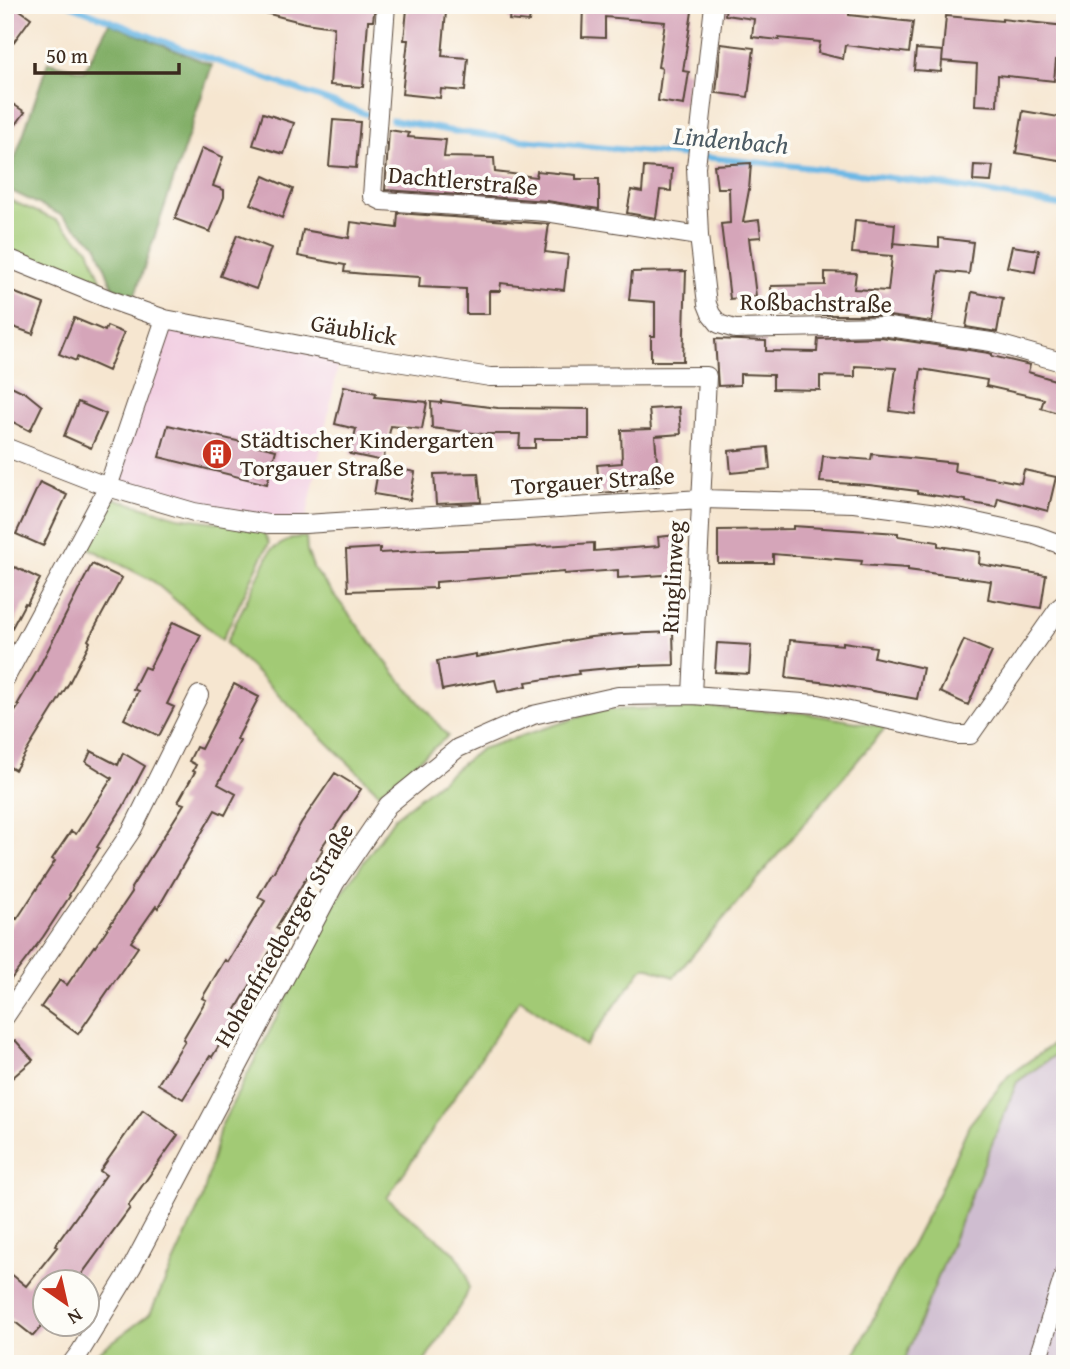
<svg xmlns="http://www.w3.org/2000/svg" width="1070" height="1369" viewBox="0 0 1070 1369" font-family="'Gentium Book Plus',serif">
	<rect width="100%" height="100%" fill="#fdfcf7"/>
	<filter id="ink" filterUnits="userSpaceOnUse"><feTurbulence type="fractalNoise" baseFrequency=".0143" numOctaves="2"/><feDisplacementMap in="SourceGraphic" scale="14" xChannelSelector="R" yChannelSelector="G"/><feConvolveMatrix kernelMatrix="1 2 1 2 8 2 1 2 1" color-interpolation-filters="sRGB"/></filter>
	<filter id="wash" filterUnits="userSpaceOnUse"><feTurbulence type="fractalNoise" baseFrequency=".00686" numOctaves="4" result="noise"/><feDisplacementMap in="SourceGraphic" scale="28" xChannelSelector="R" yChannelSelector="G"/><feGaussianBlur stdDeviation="1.57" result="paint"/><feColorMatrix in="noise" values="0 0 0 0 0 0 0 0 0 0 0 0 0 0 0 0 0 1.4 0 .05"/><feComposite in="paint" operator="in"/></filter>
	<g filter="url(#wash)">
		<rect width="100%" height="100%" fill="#f6e6d0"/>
		<path fill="#f2cfe2" d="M165,319L341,353L305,524L108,487Z"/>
		<path fill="#cfbdd0" d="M1065,1048V1364H874L1017,1082Z"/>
		<path fill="#a2ca75" stroke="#6e7a4a" stroke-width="2" d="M5,198L58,221L89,249L103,285L5,248Z
			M109,497L178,517L261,528L269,543L222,640L153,581L83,545Z
			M306,537L307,551L314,569L397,676L448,736L379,793L226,643L271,550L292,538Z
			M706,707L804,713L886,727L674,977L647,967L642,969L585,1046L520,999L387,1198L456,1254L467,1275L469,1288L465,1298L423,1364H84L89,1359L150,1314L202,1200L220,1128L335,903L395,817L481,749L601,710Z
			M1065,1036V1048L1017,1082L907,1354L904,1364H848L857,1350L939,1192L969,1125L1009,1075Z"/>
		<path fill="#81ae66" stroke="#5e6c42" stroke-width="2" d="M109,23L212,65L135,295L113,288L96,244L61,215L5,188L48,62L84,71Z"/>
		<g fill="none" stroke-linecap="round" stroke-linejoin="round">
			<path stroke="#6bb7e5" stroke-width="6" d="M70,5L186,50L366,114
				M392,120L452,131L523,140L796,166L940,184L1065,206"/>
		</g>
		<g id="blocks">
			<path fill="#d5a5b9" d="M5,5H13L31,18L5,54Z
				M257,5H375L373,21H368L363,87L330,85L334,27L305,23L257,11Z
				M511,5H532L529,22L509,20Z
				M583,5H693L683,71L689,72L684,105L658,101L662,68L658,67L665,22L605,17V38L582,37Z
				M726,5H825L849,8V15L913,22L909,53L845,45L843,59L818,53L820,42L779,38V40L752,37L754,19L725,15Z
				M407,9L446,12L442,56L468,58L465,91L441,89L440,98L402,94L408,40H404Z
				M946,16L1002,21V19L1065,26V62L1056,60L1054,81L998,75L997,106L975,105L977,64L942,61Z
				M721,44L754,48L748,97L716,93Z
				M916,49L943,51L941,72L914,70Z
				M5,99L25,112L5,140Z
				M1023,111L1065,118V161L1016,153Z
				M263,113L294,123L284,154L253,145Z
				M333,120L360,122L356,168L329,166Z
				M389,130L409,133L408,137L446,140L444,157L494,158L495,172L536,177L537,171L576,175V179H599V209L547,201L385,190Z
				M202,148L223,157L213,186L224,190V197L210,232L175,219Z
				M751,163L749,190L743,222L759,220L761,237L749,238L756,296L730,299L721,224L730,223L729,188H717L714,165Z
				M974,165L993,166L991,182L973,181Z
				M644,167L672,169L671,191L660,190L656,218L627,213L631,190L642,192Z
				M264,176L293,189L282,218L251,204Z
				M398,213L549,224L545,252L568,255L564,290L501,283L500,291H489V314H466V289L419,287L420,277L365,274L344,272L345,265L298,256L303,230L349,238L351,222L397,228Z
				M855,220L895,224L893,248V243L939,247V238L973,242L969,274L939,271L932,322L882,315H772L771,286L825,285V272L856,273L854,289L888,291L892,256L852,253Z
				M237,235L271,248L256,289L220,276Z
				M1012,246L1039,250L1035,272L1007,267Z
				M686,271L683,361H651V336H655V302L629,300L632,272Z
				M5,289L44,304L33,334L5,324Z
				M972,292L1003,298L997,332L966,327Z
				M74,318L105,331L107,326L124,333L108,371L77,357L76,361L59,354Z
				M881,337L989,353L992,354V356L1030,365L1028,372L1065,383V415L1041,408L1044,399L986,386L987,380L921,369L915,414L890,411L896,368L855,366V377L820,376V390L773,389V375L740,374V385L718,386L715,339L766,341V351L817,352L818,339Z
				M5,383L26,393L42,406L30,431L5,418Z
				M344,386L376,393L375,397L427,402L422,429L391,426L383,461L350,454L356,429L335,424Z
				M441,401L498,408L589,409V439H535V448H519L520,434H483L432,428L431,402L441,403Z
				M78,402L106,414L91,448L64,436Z
				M679,407L681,434L655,436L659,486L627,488V491L600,493L597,465L622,463L621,430L651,429L649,409Z
				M168,425L276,450L267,484L159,457Z
				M768,447L770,469L731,473L729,451Z
				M872,454L955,463L954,471L1021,483L1024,470L1056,477L1048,511L998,498L996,507L966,502V500L917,493V491L869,485L820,482L823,456L871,460Z
				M379,465L415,472L410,500L374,494Z
				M478,473L481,502L436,504L434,474Z
				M40,482L67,495L43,546L16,534Z
				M793,526L898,533V536L938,542V546L980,552L979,564L1046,575L1041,608L988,599L991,581L908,570V568L861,565L862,561L773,554V563H718V530L793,529Z
				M677,535L679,574L618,578V570L564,574V572L436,582V588L348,591L346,550L380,548V553L434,550V551L490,549L594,543V551L659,546L658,537Z
				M92,564L122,578L88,640L90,642L69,683L15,770L5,764V726L19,706L17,705L37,671Z
				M15,567L40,579L27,604L25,603L5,641V586Z
				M173,622L201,635L167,704L174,707L159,736L124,719L138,691L133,689L144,667L149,669Z
				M673,632L674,665L642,666V665L578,671L579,674L526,682L527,686L498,692L495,680L442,690L437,661L476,654V657L591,637L622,634Z
				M790,640L843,645V642L876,647L874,657L923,668L917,699L829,683L786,678Z
				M964,640L992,652L968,705L940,692Z
				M717,643L751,645L749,674L715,672Z
				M234,684L259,697L237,739L240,741L218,784L236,794L225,815L215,810L158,908L156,906L131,942L138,947L78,1034L41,1007L60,980L67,985L94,946L95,947L132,892L131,888L184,804L178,802L195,772L193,771L196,765L189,761L196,747L201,749Z
				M91,751L118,765L123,753L145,766L123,807L97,847L99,848L69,895L70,896L43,937L5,987V933L16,918L17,919L55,861L52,859L71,831L76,834L112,778L86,762Z
				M335,773L361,789L321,848L323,849L308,875L276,928L282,931L232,1016L236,1018L212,1057L210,1056L183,1099L158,1084L185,1041L183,1039L206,1000L202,998L225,960L228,962L265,901L258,897L272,873H273L301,823Z
				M15,1040L33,1060L5,1084V1048Z
				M143,1110L178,1135L128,1206L130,1208L76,1282H46V1321L33,1336L5,1314V1269L26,1286L57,1247L55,1246L106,1175L100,1171Z"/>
		</g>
	</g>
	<g filter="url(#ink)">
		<use href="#blocks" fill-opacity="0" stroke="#574639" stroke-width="2"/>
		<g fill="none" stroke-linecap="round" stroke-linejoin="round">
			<g stroke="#574639" stroke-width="20">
				<path id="minor" d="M386,5L372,196L382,201L546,212L699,236
					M714,5L696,167L699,236L707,304L711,314L719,324L735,329L882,326L991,342L1065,363
					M5,257L111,300L165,319L341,353L490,377L707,376L692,695
					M5,447L108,487L194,512L268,524H305L701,499L854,503L944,515L1035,535L1065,546
					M5,679L108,487L165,319
					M5,1017L132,830L199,695
					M71,1364L80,1352L132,1267L335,883L388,805L458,748L533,715L618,696L692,695L818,704L957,735H970L1059,608L1065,603
					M1036,1364L1065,1272"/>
			</g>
			<use href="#minor" stroke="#fff" stroke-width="18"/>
		</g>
	</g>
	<defs>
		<g id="building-disc" transform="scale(1.575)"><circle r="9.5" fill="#c8321e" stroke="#fdfcf7"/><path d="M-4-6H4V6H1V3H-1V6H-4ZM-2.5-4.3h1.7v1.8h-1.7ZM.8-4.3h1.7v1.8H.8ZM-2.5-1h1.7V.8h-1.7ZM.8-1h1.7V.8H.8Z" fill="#fff"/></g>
	</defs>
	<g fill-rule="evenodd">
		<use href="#building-disc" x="217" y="454"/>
	</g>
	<g text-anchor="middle" stroke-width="7" stroke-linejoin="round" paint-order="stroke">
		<g font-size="24" fill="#3b2a1e" stroke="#fdfcf7">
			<text transform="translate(463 181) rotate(5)" y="8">Dachtlerstraße</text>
			<text transform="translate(816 303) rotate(1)" y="8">Roßbachstraße</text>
			<text transform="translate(354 330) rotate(10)" y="8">Gäublick</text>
			<text transform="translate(593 481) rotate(-4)" y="8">Torgauer Straße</text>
			<text transform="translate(673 577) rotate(-87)" y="8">Ringlinweg</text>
			<text transform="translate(284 935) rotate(-60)" y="8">Hohenfriedberger Straße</text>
		</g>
		<g font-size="24" fill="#3b2a1e" stroke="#fdfcf7" text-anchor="start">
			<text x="240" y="448">Städtischer Kindergarten<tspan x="240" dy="28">Torgauer Straße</tspan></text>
		</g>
		<g font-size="26" font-style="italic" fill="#4c5b64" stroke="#fdfcf7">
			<text transform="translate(731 140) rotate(5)" y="9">Lindenbach</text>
		</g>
	</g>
	<rect width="1070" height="1369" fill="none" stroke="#fdfcf7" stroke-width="28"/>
	<g transform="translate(66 1303) rotate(146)"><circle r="33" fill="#fdfcf7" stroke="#afa8a0" stroke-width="2"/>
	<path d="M0-5L12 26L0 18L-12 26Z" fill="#c8321e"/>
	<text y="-10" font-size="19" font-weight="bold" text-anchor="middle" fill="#3b2a1e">N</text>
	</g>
	<path d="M35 63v10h144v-10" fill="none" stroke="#3b2a1e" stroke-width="3.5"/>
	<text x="46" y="63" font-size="21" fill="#3b2a1e" stroke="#fdfcf7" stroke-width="5" paint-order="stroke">50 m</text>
</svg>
